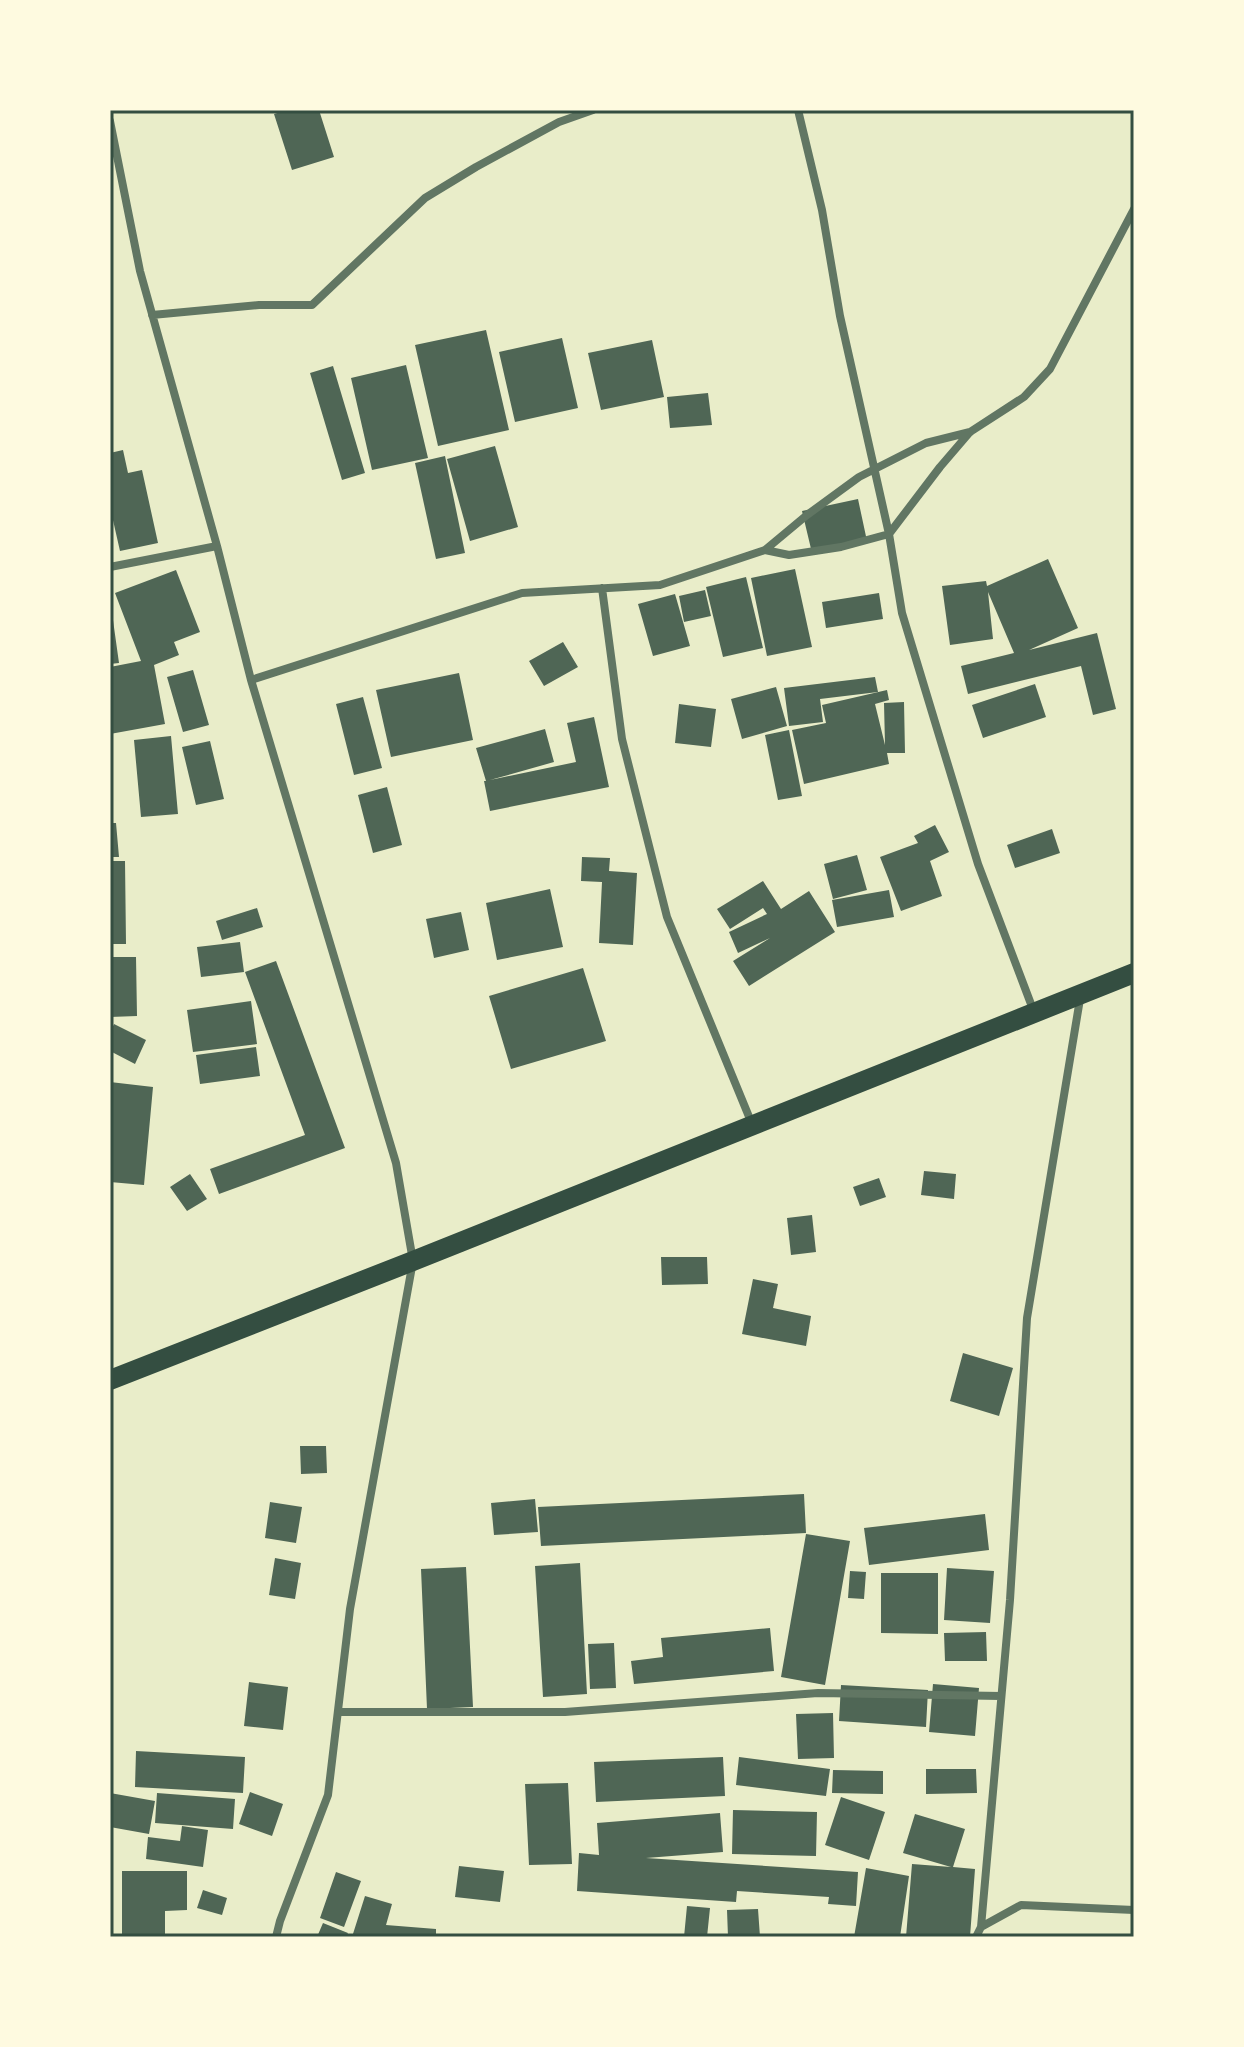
<svg xmlns="http://www.w3.org/2000/svg" width="1244" height="2047" viewBox="0 0 1244 2047" font-family="Poppins,sans-serif">
	<rect width="100%" height="100%" fill="#e9edc9"/>
	<path fill="#4f6655" d="M287,110H319L334,157L292,170L274,114Z
		M486,330L509,430L438,446L415,345Z
		M562,338L578,408L515,422L499,352Z
		M652,340L664,397L601,410L588,353Z
		M406,365L428,458L372,470L351,378Z
		M333,366L365,473L342,480L310,373Z
		M708,393L712,425L670,428L667,397Z
		M495,446L518,527L470,541L447,459Z
		M123,450L128,473L142,470L158,543L120,551L110,507V453Z
		M445,456L465,553L436,559L415,463Z
		M858,499L867,541L812,553L802,511Z
		M1048,559L1078,628L1029,650L1097,633L1116,709L1093,715L1081,666L968,694L961,666L1014,653L988,592L993,639L950,645L942,586L986,581L987,586Z
		M795,569L812,647L767,656L751,578Z
		M176,570L200,632L174,642L179,655L154,665L165,724L110,734V667L141,661L115,593Z
		M746,577L763,648L723,657L706,587Z
		M705,590L711,616L684,622L679,596Z
		M879,593L883,619L826,628L822,602Z
		M675,594L690,646L653,656L638,604Z
		M110,613H112L119,663L110,664Z
		M563,642L578,667L544,686L529,661Z
		M193,670L209,725L183,732L167,677Z
		M459,673L473,740L391,757L376,690Z
		M875,677L878,692L820,699L823,722L789,726L784,688Z
		M1035,684L1046,717L983,738L972,705Z
		M776,687L787,726L742,739L731,699Z
		M887,690L889,700L875,704L885,745L884,703L904,702L905,753H887L889,764L804,784L792,730L826,723L822,705Z
		M363,697L382,768L354,775L336,704Z
		M679,704L716,709L711,747L675,743Z
		M594,717L609,787L490,811L484,781H486L476,748L545,729L554,762L490,780L576,762L567,723Z
		M789,730L802,796L778,800L765,735Z
		M171,736L178,814L141,817L134,740Z
		M210,741L224,799L196,805L182,747Z
		M387,787L402,845L373,853L358,795Z
		M110,823H116L119,857H110Z
		M935,825L949,852L930,861L942,896L901,911L880,857L918,843L914,836Z
		M1052,829L1060,853L1015,868L1007,845Z
		M857,855L867,890L833,899L824,864Z
		M582,857L610,858L609,871L637,873L633,945L599,943L602,882L581,881Z
		M110,861H125L126,944H110Z
		M763,881L781,909L809,891L835,932L749,986L733,961L770,938L738,953L729,932L767,914L763,908L730,929L717,909Z
		M550,889L563,947L497,960L486,903Z
		M889,890L894,917L837,927L832,900Z
		M257,908L263,927L222,940L216,921Z
		M461,912L469,950L434,958L426,919Z
		M240,942L244,972L201,977L197,947Z
		M110,957H136L137,1016L110,1017Z
		M276,961L345,1148L219,1194L210,1169L305,1135L245,972Z
		M583,968L606,1041L511,1069L489,996Z
		M251,1001L257,1044L193,1052L187,1010Z
		M114,1024L146,1040L135,1064L110,1051V1033Z
		M256,1047L260,1076L200,1084L196,1055Z
		M110,1082L153,1087L144,1185L110,1182Z
		M924,1171L956,1174L954,1199L921,1195Z
		M190,1174L207,1199L187,1211L170,1187Z
		M879,1178L886,1197L860,1206L853,1187Z
		M812,1215L816,1252L791,1255L787,1218Z
		M661,1257H707L708,1284L662,1285Z
		M753,1279L778,1284L773,1308L811,1316L806,1346L742,1334Z
		M963,1353L1013,1368L999,1416L950,1401Z
		M300,1446H326L327,1473L301,1474Z
		M804,1494L806,1533L541,1546L538,1507Z
		M535,1499L538,1532L494,1535L491,1503Z
		M270,1502L302,1507L296,1543L265,1538Z
		M985,1514L989,1550L869,1565L864,1528Z
		M806,1534L850,1541L825,1685L781,1677Z
		M275,1558L301,1563L295,1599L269,1595Z
		M580,1563L587,1694L543,1697L535,1566Z
		M466,1567L473,1707L427,1709L421,1569Z
		M947,1568L994,1571L990,1623L944,1620Z
		M850,1571L866,1572L864,1599L848,1598Z
		M881,1573H938V1634L881,1633Z
		M770,1628L774,1671L634,1684L631,1661L663,1657L661,1638Z
		M986,1632L987,1661H945L944,1633Z
		M614,1643L616,1688L590,1689L588,1644Z
		M249,1682L288,1687L283,1730L244,1726Z
		M933,1684L979,1688L975,1736L929,1732Z
		M841,1685L928,1690L926,1727L839,1721Z
		M833,1713L834,1758L798,1759L796,1714Z
		M136,1751L245,1757L243,1793L135,1787Z
		M723,1757L725,1796L596,1802L594,1762Z
		M739,1757L830,1769L826,1796L736,1785Z
		M926,1769H976L977,1793L926,1794Z
		M833,1770L883,1771V1794L832,1793Z
		M568,1783L572,1864L529,1865L525,1784Z
		M250,1792L283,1804L272,1836L239,1824Z
		M110,1793L155,1801L149,1834L110,1827Z
		M157,1793L235,1799L233,1829L155,1823Z
		M841,1797L885,1812L869,1860L825,1845Z
		M733,1810L817,1812L816,1856L732,1854Z
		M720,1813L723,1852L646,1858L858,1872L856,1906L828,1904L829,1897L737,1891L736,1902L577,1891L579,1853L599,1855L597,1823Z
		M915,1814L965,1829L953,1867L975,1869L970,1937H906L912,1864L951,1867L903,1853Z
		M182,1826L208,1830L203,1867L146,1859L148,1837L180,1841Z
		M459,1866L504,1871L500,1902L455,1897Z
		M866,1868L909,1876L900,1937H854Z
		M122,1871H187V1910L165,1911V1937H122Z
		M336,1872L361,1881L344,1927L320,1918Z
		M203,1890L227,1898L222,1915L197,1908Z
		M365,1896L392,1904L386,1925L436,1929V1937H352Z
		M687,1906L710,1908L707,1937H684Z
		M758,1909L760,1937H728L727,1910Z
		M323,1923L348,1933L346,1937H317Z"/>
	<g fill="none" stroke-linecap="round" stroke-linejoin="round">
		<path stroke="#617663" stroke-width="8" d="M798,110L822,210L840,316L889,534L902,613L978,864L1034,1012
			M110,121L140,271L217,546L251,680L396,1163L413,1261L350,1609L328,1795L280,1921L276,1937
			M152,315L259,305H312L425,198L476,167L559,122L593,110
			M765,550L789,555L841,547L889,534L940,467L970,432L1024,397L1050,369L1134,209
			M110,567L217,546
			M602,588L622,739L667,917L752,1124
			M251,680L522,593L660,585L765,550L807,515L859,477L926,443L970,432
			M338,1712H565L818,1693L1001,1696
			M981,1927L1010,1600L1027,1318L1080,999
			M976,1937L981,1927L1021,1905L1134,1910"/>
		<path stroke="#344e41" stroke-width="20" d="M110,1380L413,1261L1134,973"/>
	</g>
	<rect width="1244" height="2047" fill="none" stroke="#fefae0" stroke-width="224"/>
	<rect x="112" y="112" width="1020" height="1823" fill="none" stroke="#344e41" stroke-width="3"/>
</svg>
